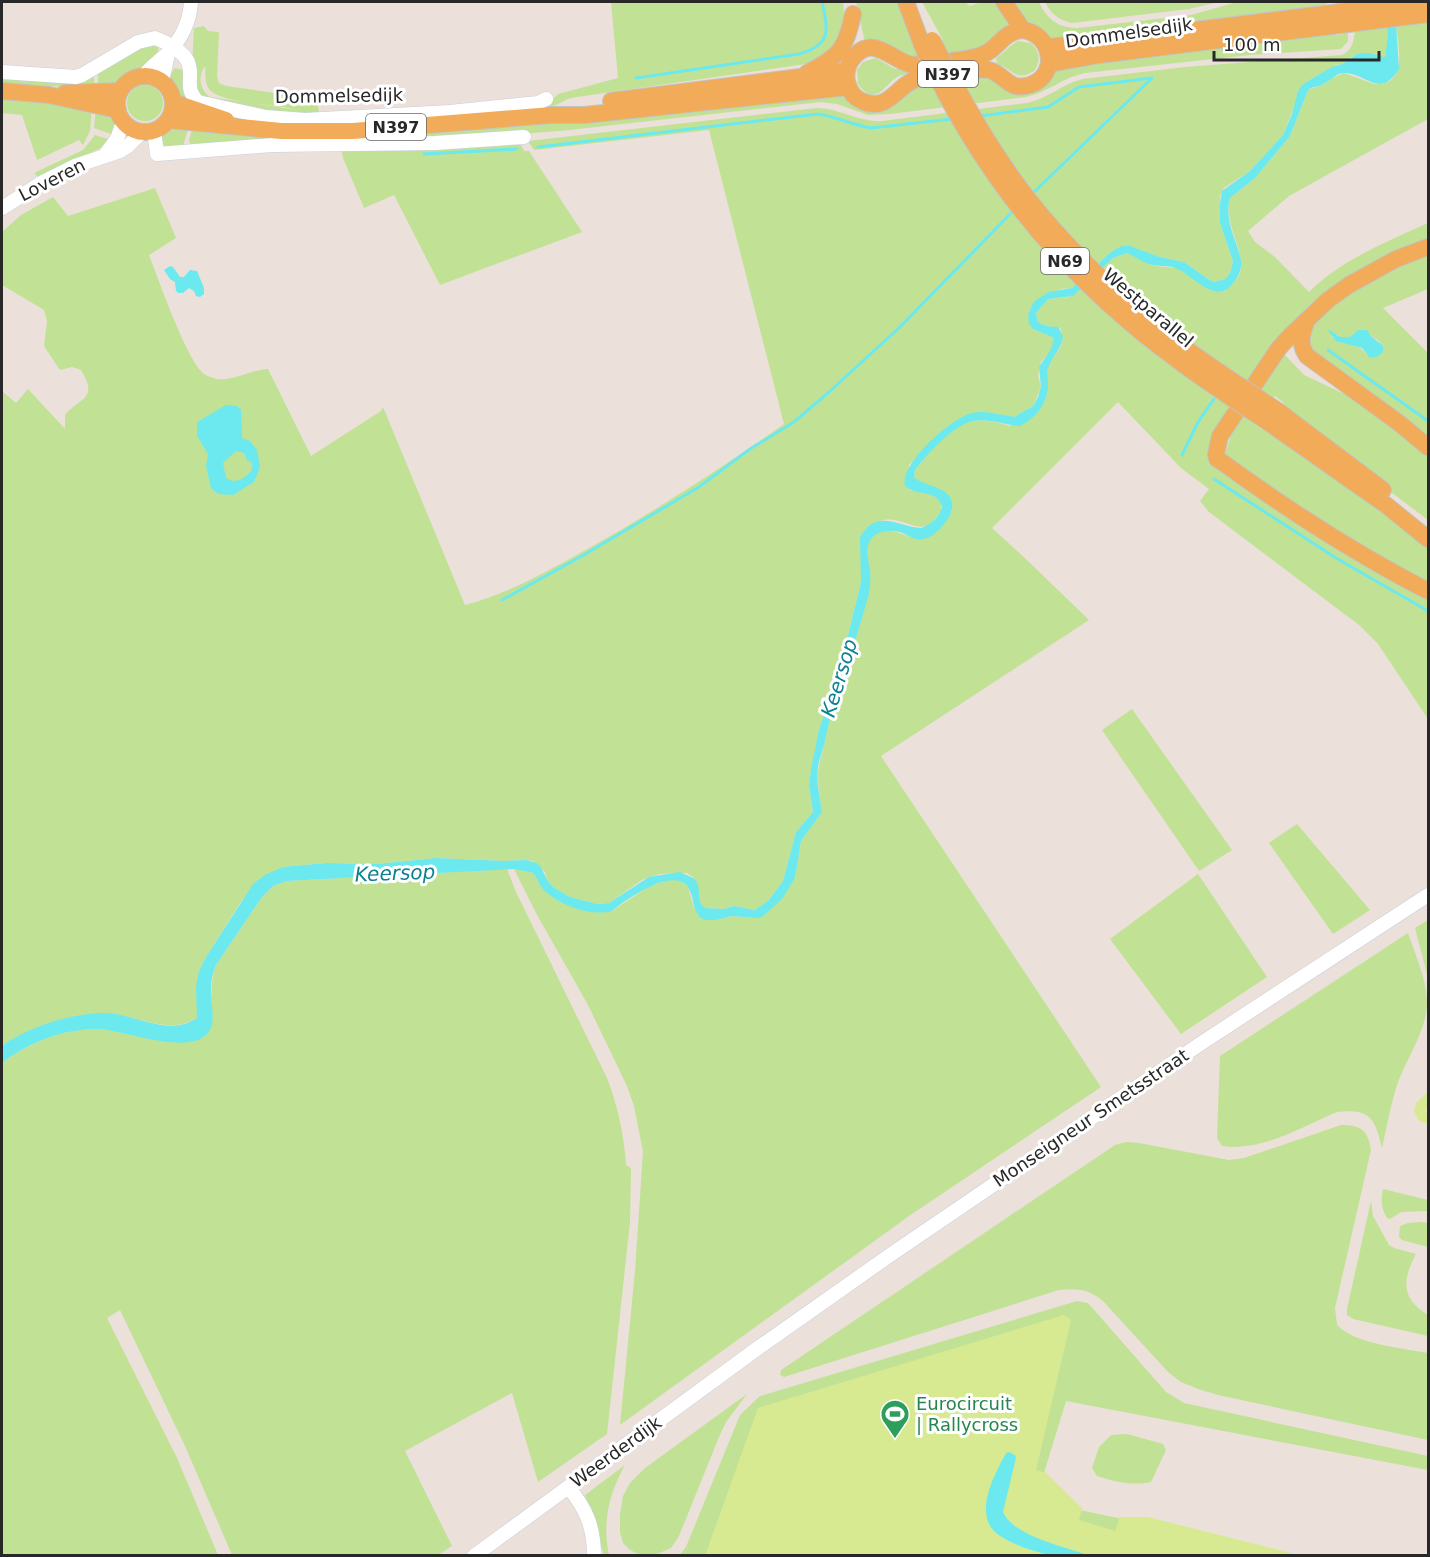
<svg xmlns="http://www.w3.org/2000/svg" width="1430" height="1557" viewBox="0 0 1430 1557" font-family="'DejaVu Sans',sans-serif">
	<rect width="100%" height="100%" fill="#ebe0da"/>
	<path fill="#c1e295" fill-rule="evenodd" d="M611,2H843L845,21L840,42L813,63L570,98L554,106L523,111L245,120L226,116L266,119L548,104L558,94L618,78Z
		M856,2H902L916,52L943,40L922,2H965L970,6L981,2H1000L1009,25L981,49L914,60L865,42Z
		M1008,2H1039C1047,19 1058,28 1078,28L1191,15L1237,2H1336H1326V5L1258,14L1241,22L1054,41L1028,24Z
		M1045,2H1219L1189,9L1072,23C1059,20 1051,14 1045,2Z
		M1339,2H1347L1348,41L1341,49L1250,55L1085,73C1064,77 1048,92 1026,97L890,114L868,115L837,104L821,102L560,131L436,140L192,146L189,141L193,126L220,131L841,93L856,105L915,85L986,75L1003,86L1054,71L1063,66L1334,31L1336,35L1343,34Z
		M1353,2H1385L1389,36L1385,57C1373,55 1360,51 1350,58C1344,61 1344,64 1337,65L1303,84L1283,135L1250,171L1224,188L1220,196V223L1233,261L1230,273L1225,279L1214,282L1208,279L1184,262L1160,257L1135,248L1111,252L1072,288L1061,289L1032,305L1028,315L1033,329L1054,338L1052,349L1041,362L1038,375L1041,387L1033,406L1014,417L964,416L942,432L909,465V490L932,494L941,502V512C922,542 907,516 884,520C879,521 874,524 870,526L861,582L838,677L819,729L809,785L813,812L796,832L783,881L768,901L756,910L734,906L724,909L705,908L700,902L695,879L687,873L660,874L642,880L609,903L597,904L570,897L553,887L547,880L545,872L533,861L526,860L505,861L436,858L377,864L326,863L283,867L242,900L206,957L199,971L197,1018C170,1035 141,1017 112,1014C82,1011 26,1028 2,1046V391L16,403L28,389L65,429V415C80,397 99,400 81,370L72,367L60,370L44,346L47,321L44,310L2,285V232L21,215L53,197L68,216L155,188L176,238L149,255C159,280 186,359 204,374C207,376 213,378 217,379C234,381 251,370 268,369L311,456L381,411L383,407L465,605C507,594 544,573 582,552C652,513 719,470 784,424L709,130L534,150L528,141L817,108C840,108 859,123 882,121L1027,103C1049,98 1064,83 1083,79L1185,67L1342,55C1361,47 1353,18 1353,2Z
		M1428,20V119L1289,196L1248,231L1255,242L1275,257L1309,292C1342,259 1387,242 1428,223V239L1342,282L1213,434L1209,446L1210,453L1428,595V719L1378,644L1359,625L1209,512L1200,501L1209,489L1181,468L1118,402L992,528L1028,561L1089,620L881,756L1101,1087L909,1216L620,1425L635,1271L643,1152L634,1106L627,1086L588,1005L536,913L514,869L533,873L537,876L540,885L561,902L572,906L612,911L648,887L668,880H680L688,887L694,908L704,920H716L732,916L756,918L795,878L801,841L822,812C820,800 818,789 818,776C818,765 822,756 824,745C829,718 839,692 848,666C854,644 860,622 864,599C866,591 869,581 869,572C870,561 862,547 872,537C897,511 920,570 952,511L914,477L915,470C927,455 952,425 972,421C985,419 998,422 1010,426C1019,420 1036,414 1042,405C1051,394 1045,380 1048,368C1053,351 1068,349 1060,328L1046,326L1038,322L1036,313L1048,299L1069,297L1075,294L1113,258L1127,253L1155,266L1177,268L1213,291H1225C1229,286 1235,282 1238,277C1250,256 1222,225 1230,198L1255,178L1290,136L1308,90L1324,84L1330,79L1344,73L1374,84C1409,87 1398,45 1396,24Z
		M204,26L208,31L219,32L217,77L219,83L226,86L317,99L319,113L303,116L205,101L191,86L194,28ZM205,66C206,73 204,82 209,89C221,104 277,104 297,110L210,97C199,89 198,76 205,66Z
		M1018,41L1031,43C1040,52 1041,61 1034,71C1015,83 1013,68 997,64L996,58C1005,53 1009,45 1018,41Z
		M144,42L159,46L158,51L143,68L126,76L115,85L98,88V69Z
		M876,58L895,69H915V73C909,74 902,74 897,77C884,85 876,108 858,84L857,70L863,62Z
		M175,68L183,70L196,102L179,98L169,76Z
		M2,74L94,75V88L2,84Z
		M127 103a18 18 0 1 1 36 0a18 18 0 1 1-36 0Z
		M2,98L92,107L90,131L83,145L79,140L37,160L22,115L2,113Z
		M96,107L113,116L115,124L114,135L94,128Z
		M189,126L183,146L169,148L162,144V133L170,127Z
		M95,135L111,140L101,148L38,177L34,173L83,150Z
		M515,142L522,146L524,151H529L582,232L440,285L394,195L364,208L343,158L341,148Z
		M1428,254V289L1383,308L1428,353V438L1316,358C1312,351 1309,345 1310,337C1312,313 1362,284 1381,274C1396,265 1413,260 1428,254ZM1354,333L1369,334L1380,342L1367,355C1359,342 1342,345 1331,336L1337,334L1341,337L1350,338Z
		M1285,355L1304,375L1355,399L1428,453V520L1315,435L1283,405L1284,403L1275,396L1255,425L1265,431L1266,430L1428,543V587L1330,531L1225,454L1233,428Z
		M1132,709L1232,850L1199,871L1102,730Z
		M1297,824L1370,910L1333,934L1269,843Z
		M507,869L516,892L607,1078C618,1107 624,1135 626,1165L631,1168L630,1222L607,1434L538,1482L512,1393L405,1451L452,1546L438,1555H232L185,1446L120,1310L107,1318L177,1458L218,1555L2,1556V1063C30,1041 73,1025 109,1030C137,1034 163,1043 191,1042L212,1024C212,1004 209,985 216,965L262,897L273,886L286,881Z
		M1198,874L1267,977L1181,1034L1110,939Z
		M1428,920V978L1415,928Z
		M1408,933C1415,954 1426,978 1427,1000C1428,1028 1408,1056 1398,1082C1391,1103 1387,1126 1382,1148C1375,1119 1371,1108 1337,1112C1301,1127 1262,1152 1222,1146L1217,1138L1220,1056Z
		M1341,1125C1361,1125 1368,1130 1371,1150L1335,1308L1337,1325C1355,1344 1402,1348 1428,1353V1440L1218,1395L1198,1389L1181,1382L1168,1372L1103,1301C1089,1289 1076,1288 1059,1290L784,1377L780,1375L781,1370L1115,1145L1126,1142L1139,1143L1229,1160L1244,1158Z
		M1383,1189L1428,1200V1211L1401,1212L1390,1219L1387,1218C1381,1209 1381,1200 1383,1189Z
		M1371,1201L1373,1216L1389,1245L1394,1248L1416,1254C1402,1280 1401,1299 1428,1315V1336L1353,1319L1347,1315V1309Z
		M1420,1222L1428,1223V1247L1402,1240L1399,1237L1400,1226L1408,1223Z
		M1077,1301L1088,1303L1166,1392L1184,1403L1428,1456V1470L1066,1401L1044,1473L1080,1510L1294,1555L679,1556L686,1547L740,1415L760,1396Z
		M747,1394L726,1422L719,1437L679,1536L671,1548L655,1555H640L630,1550L623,1543L620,1532V1515L623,1496L630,1483L645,1468Z
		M1127,1434L1163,1444L1166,1450L1151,1482C1131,1486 1116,1482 1097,1476L1092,1468L1099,1447L1111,1435Z
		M625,1465C609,1493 602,1523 609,1555H604L585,1495Z"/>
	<path fill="#d8ea91" d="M1428,1092V1107L1425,1111L1428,1114V1124L1419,1121L1414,1111L1416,1103Z
		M1064,1315L1071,1320L1036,1470L1046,1473L1082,1508L1079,1520L1115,1531L1120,1517H1148L1299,1555L705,1556L758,1408Z"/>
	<path fill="#6be9ee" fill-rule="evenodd" d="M1385,2L1396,24L1399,69C1380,99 1369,75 1346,73C1337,72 1332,79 1325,83C1320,87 1313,86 1308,90L1290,136L1255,178L1230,198C1224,219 1235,237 1240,256C1243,265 1240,275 1234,282C1216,308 1193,274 1175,268C1168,265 1160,267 1153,265C1143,263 1136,257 1127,253L1113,258L1073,296L1048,299L1036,313L1038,322L1046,326L1058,327L1063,336C1062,348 1053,355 1049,366C1046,372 1048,378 1048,385C1048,403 1036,418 1020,426C1004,425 989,418 973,421C953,425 927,455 915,470L914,477C925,488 956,486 952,509C951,516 945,523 941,528C935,534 926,541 917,539C911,538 906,534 900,532C890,529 873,531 869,543C865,552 869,561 870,570C871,578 870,589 868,597C855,647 834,695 824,745C822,753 819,760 818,767C816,783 820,797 822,812L801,841L795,878L782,899L762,917L756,918L732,916L716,920H704C692,912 695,902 690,891C679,862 626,899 612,911C591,917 558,905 543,889C538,884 538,878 533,873L514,869L286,881L273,886L262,897L216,965C213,973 211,980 211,988C210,1001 217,1022 208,1033C188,1057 123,1029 96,1029C64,1029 27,1043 2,1063V1046C27,1027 75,1012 107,1013C138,1015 168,1037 197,1018L196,986L199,971L206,957L253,884L265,875L283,867L326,863L377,864L436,858L505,861L526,860L537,863L541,867L547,880L553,887L570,897L597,904L609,903L649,877L680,872L695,879L698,885L700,902L705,908L724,909L734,906L755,910L768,901L783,881L796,832L813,812L809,785L811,769L819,729L838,677L861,582L860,537C877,508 896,526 921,528C931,524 940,518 942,506C935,488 917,497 905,486C900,463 951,418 972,413C985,410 1001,415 1014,417L1033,406L1038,397L1041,387L1039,367L1051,349L1054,338L1033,329L1029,324L1028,315L1032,305L1036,300L1049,292L1072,288L1111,252L1122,246H1130L1160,257L1184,262L1208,279L1214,282L1225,279L1230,273L1233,261L1220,223V203L1222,191L1250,171L1283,135L1292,114L1298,91L1303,84L1332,67L1342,64L1357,54L1368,53L1385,57L1388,36Z
		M170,266L173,267L180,277H184L190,270L197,271L204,288V294L200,297L196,296L194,291L189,288L183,293H178L176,291L175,282L170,279L164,270Z
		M1327,329L1341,337H1350L1358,330H1367L1371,336L1383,346V352L1377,357L1370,358L1362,348L1336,341Z
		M226,405L236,406L241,409L242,438L250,441L257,450L260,467L254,482L233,495L218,494L211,488L206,466L208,454L197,436V422ZM236,451L244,453L247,460L252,463V470C245,478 236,485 226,478L223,463Z
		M1009,1452L1015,1455L1016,1458L1003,1512C1013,1536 1065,1547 1088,1555C1078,1556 1066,1557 1055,1556C1038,1553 996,1541 989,1524C979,1502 996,1472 1006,1453Z"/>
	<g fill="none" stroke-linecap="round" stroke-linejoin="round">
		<path stroke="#6be9ee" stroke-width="3" d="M636,78L799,54C832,45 828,30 822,2
			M980,116L1048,107L1079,87L1152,78L1031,195
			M538,147L818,114C837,117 853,125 871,128L952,119
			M424,154L517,149
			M1328,350L1428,421
			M1182,455L1198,422L1214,399
			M1214,479L1336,558L1428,611
			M502,600L582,556L699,487L750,449L794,422L829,392L900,327L1015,209"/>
		<g stroke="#c8d0db" stroke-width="15">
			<path id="minor" d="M2,72L76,77L82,75L138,42L155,38C166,42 186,52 189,65C193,80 184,88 198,102L266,117L305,120L450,112L538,103L546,99
				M144,76C151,66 160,61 168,53C182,38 190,21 191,2
				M162,81L168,54
				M154,131L157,154L272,145L435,143L524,137
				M105,155L117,139L123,122
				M2,208L43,182L75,166L120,151L128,146L142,132
				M568,1487C586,1508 594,1527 594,1556
				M474,1556L758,1348L893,1253L1203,1042L1428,895"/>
		</g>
		<g stroke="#c3c3c3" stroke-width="18">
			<path id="major" d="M906,2L922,45
				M1004,2L1023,30
				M1023,30C1052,34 1060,75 1030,85C1008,92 1005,74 989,70C974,67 938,75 921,78C898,81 890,114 862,101C855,98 850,92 848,85C845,76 847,66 852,59C874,31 893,63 913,65C932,62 967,62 984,54C999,48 1003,31 1023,30Z
				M1047,47L1099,42L1420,2
				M1049,64L1099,55L1428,14
				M807,73C839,57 846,49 853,14
				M117 104a28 28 0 1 1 56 0a28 28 0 1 1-56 0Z
				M2,91L49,95L118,110
				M65,93L120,91
				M611,101L847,71
				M173,102L226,120
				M168,120L281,131H353L552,115H585L849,87
				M1428,247L1396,259L1349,285L1328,300L1291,335L1279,348L1220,436L1216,454L1217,459L1222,462C1288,510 1356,554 1428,591
				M1306,323C1301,336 1299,344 1307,356L1399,423L1428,447
				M1278,411L1383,490
				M1269,423L1386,505L1428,539"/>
		</g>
		<use href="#minor" stroke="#fff" stroke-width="14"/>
		<use href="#major" stroke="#f1ab59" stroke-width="16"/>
		<g stroke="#c3c3c3" stroke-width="18" stroke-linecap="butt">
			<path id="major-bridge" d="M932,40C955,85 978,129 1007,170C1047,229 1100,280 1154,325C1193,356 1236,383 1278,411
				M922,45C969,151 1039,245 1128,321C1172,359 1221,391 1269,423"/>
		</g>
		<use href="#major-bridge" stroke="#f1ab59" stroke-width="16"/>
	</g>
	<defs>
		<g id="stadium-pin" transform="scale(1.5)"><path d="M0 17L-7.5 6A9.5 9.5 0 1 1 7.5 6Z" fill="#2e9e5b" stroke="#fff"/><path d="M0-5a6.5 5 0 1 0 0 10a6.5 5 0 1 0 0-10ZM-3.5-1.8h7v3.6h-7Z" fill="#fff"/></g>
	</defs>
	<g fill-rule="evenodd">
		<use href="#stadium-pin" x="895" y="1414"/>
	</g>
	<g text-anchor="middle" stroke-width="6" stroke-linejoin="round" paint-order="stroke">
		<g fill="#fff" stroke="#686868" stroke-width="1.5">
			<rect x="918" y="61" width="60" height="26" rx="4.5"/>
			<rect x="366" y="114" width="60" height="26" rx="4.5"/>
			<rect x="1041" y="248" width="48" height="26" rx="4.5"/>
		</g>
		<g font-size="16" font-weight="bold" fill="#282828">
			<text x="948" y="80">N397</text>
			<text x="396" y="133">N397</text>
			<text x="1065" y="267">N69</text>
		</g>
		<g font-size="18" fill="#282828" stroke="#fff">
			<text transform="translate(1129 33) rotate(-8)" y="6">Dommelsedijk</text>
			<text transform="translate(339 96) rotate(-1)" y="6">Dommelsedijk</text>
			<text transform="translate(52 180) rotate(-27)" y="6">Loveren</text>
			<text transform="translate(1148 308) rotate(40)" y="6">Westparallel</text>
			<text transform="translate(1091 1118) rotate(-34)" y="6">Monseigneur Smetsstraat</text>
			<text transform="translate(616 1452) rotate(-36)" y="6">Weerderdijk</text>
		</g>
		<g font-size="18" fill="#27864d" stroke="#fff" text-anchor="start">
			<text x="916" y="1410">Eurocircuit<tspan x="916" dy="21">| Rallycross</tspan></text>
		</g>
		<g font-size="20" font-style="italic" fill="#0d8191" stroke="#fff">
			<text transform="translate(839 678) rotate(-73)" y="7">Keersop</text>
			<text transform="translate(395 873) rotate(-2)" y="7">Keersop</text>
		</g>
	</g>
	<rect width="1430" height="1557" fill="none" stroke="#282828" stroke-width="6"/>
	<path d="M1214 51v9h165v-9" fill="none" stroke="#282828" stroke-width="3"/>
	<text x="1223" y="51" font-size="18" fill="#282828" stroke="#ffffff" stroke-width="4.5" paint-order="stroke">100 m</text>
</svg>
